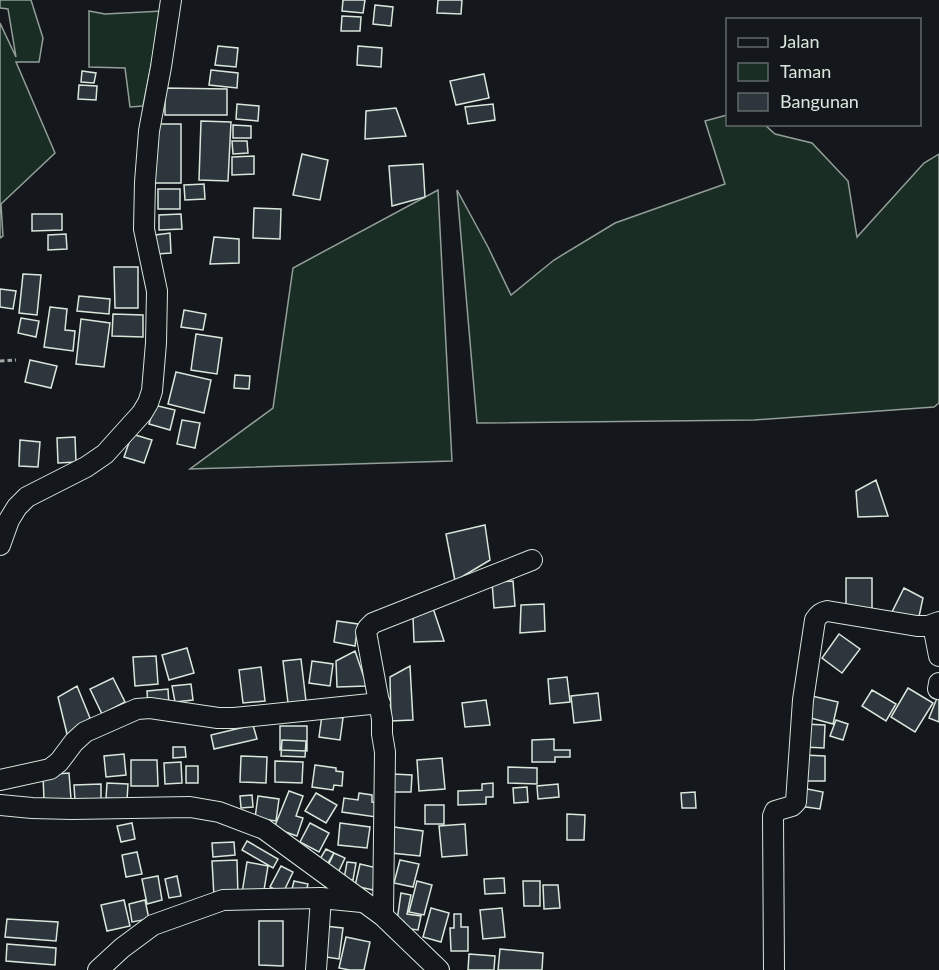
<svg xmlns="http://www.w3.org/2000/svg" width="939" height="970" viewBox="0 0 939 970" font-family="Lato,sans-serif">
	<rect width="100%" height="100%" fill="#14181c"/>
	<path fill="#1a2d24" stroke="#939e99" stroke-width="1.5" d="M0,0H31L43,38L39,62H16L55,153L1,204L3,236L0,238V23L16,57L8,9L0,8Z
		M89,11L105,14L162,11L143,106L130,107L125,68L89,67Z
		M727,115L728,124L765,125L775,134L812,143L848,181L857,237L924,163L939,154V403L934,407L754,420L477,423L457,190L488,247L511,295L554,260L615,223L725,184L705,121Z
		M438,190L452,461L190,469L273,408L293,268Z"/>
	<path fill="#2c363c" stroke="#d8e6dc" stroke-width="1.5" d="M343,0H365L363,13L342,11Z
		M438,0H462L461,14L437,13Z
		M375,5L393,7L391,26L373,24Z
		M342,16L361,17L360,31H341Z
		M218,46L238,48L236,67L215,65Z
		M358,46L382,48L381,67L357,65Z
		M211,70L238,73L237,88L209,85Z
		M82,71L96,73L94,83L81,82Z
		M484,74L489,98L456,105L450,81Z
		M79,85L97,86L96,100L78,99Z
		M165,88L227,89V115H165Z
		M237,104L259,106L258,121L236,119Z
		M493,104L495,120L468,124L465,107Z
		M396,108L406,136L365,139L366,111Z
		M201,121L231,122L228,181L199,180Z
		M154,124H181V183H154Z
		M233,125L251,126V138H233Z
		M232,141H247L248,153L233,154Z
		M302,154L328,160L320,200L293,195Z
		M254,156V174L232,175V157Z
		M423,164L425,197L392,206L389,166Z
		M204,184L205,199L185,200L184,185Z
		M158,189H180V209H158Z
		M254,208L281,209L280,239L253,238Z
		M32,214H62V230L32,231Z
		M181,214L182,229L159,230V215Z
		M170,233L171,253L157,254L155,235Z
		M66,234L67,249L48,250V235Z
		M214,237L239,239V263L210,264Z
		M114,267H138V308H115Z
		M23,274L41,275L37,315L19,313Z
		M0,289L16,291L13,309L0,307Z
		M79,296L110,299L109,314L77,311Z
		M50,307L67,309L65,330L75,331L73,351L44,347Z
		M184,310L206,314L203,330L181,327Z
		M113,314L143,315V337L112,336Z
		M21,318L39,321L36,337L18,333Z
		M81,319L110,323L104,367L76,364Z
		M196,334L222,338L217,374L191,370Z
		M30,360L57,366L51,388L25,382Z
		M176,372L211,380L204,413L168,404Z
		M235,375L250,376L249,389L234,388Z
		M154,405L175,410L170,430L149,424Z
		M182,420L200,423L195,448L177,444Z
		M132,434L152,440L144,463L124,457Z
		M75,437L76,462L58,463L57,438Z
		M20,440L40,442L38,467L19,466Z
		M876,480L888,516L858,517L856,491Z
		M485,525L490,560L455,581L446,534Z
		M846,578H872V609H846Z
		M513,581L515,606L494,608L492,582Z
		M904,588L923,598L917,626L891,614Z
		M544,604L545,631L520,633L521,605Z
		M432,605L444,641L414,642L413,617Z
		M337,621L358,624L355,646L334,642Z
		M839,634L860,649L842,673L822,658Z
		M187,648L194,673L169,680L162,655Z
		M355,651L367,686L337,687L336,661Z
		M156,656L158,684L135,686L133,657Z
		M301,659L306,701L288,703L283,661Z
		M312,661L333,664L330,686L309,683Z
		M410,666L413,720L391,721L390,677Z
		M261,667L265,701L243,703L239,670Z
		M567,677L570,702L550,704L548,679Z
		M113,678L125,702L102,714L90,689Z
		M191,684L193,700L175,702L172,686Z
		M77,686L90,718L68,738L58,697Z
		M908,688L933,703L915,732L891,717Z
		M168,689L169,705L148,707L147,691Z
		M872,690L896,704L886,721L862,706Z
		M598,693L601,720L574,723L571,696Z
		M939,693V722L929,718Z
		M812,696L838,702L833,724L807,717Z
		M486,700L490,725L465,727L462,703Z
		M322,715L343,718L340,740L319,737Z
		M836,720L848,724L843,740L830,736Z
		M805,724L825,725L824,748L804,747Z
		M253,725L257,739L214,749L211,735Z
		M280,726H307V751L280,750Z
		M554,739V750H570V757H555V762H532V740Z
		M282,740L306,741L305,757L281,756Z
		M173,747H185L186,757L173,758Z
		M124,754L126,775L106,777L104,756Z
		M804,755L825,756V781H803Z
		M241,756L267,757L266,783L240,782Z
		M442,758L445,789L419,791L417,760Z
		M131,760H157L158,786H131Z
		M275,761L303,762L302,783L275,782Z
		M181,762L182,783L165,784L164,763Z
		M315,765L336,768V771L343,772L342,786L334,785L333,790L312,787Z
		M186,766H198V783H186Z
		M508,767L537,768V784L508,783Z
		M69,773L71,799L44,800L43,775Z
		M393,774L412,775L411,792H392Z
		M107,783L128,784L127,800L106,798Z
		M493,783V797H486V804L458,805V791L482,790V784Z
		M101,784V800L75,801L74,785Z
		M558,784L559,797L538,799L537,786Z
		M527,787L528,802L514,803L513,788Z
		M802,788L823,792L820,809L799,806Z
		M289,791L303,796L296,816L303,818L297,836L274,828Z
		M695,792L696,808H682L681,793Z
		M316,793L337,805L326,823L305,811Z
		M359,793L372,795V802L378,803L376,817L342,812L344,798L358,800Z
		M252,795L253,807L241,808L240,796Z
		M258,796L279,799L276,821L255,818Z
		M425,805H444V824H425Z
		M567,814L585,815L584,840H567Z
		M132,823L135,839L121,842L117,826Z
		M310,823L329,833L319,852L300,842Z
		M340,823L370,827L367,848L338,845Z
		M465,824L467,855L442,857L439,826Z
		M394,827L423,831L420,856L391,853Z
		M247,841L278,859L273,868L242,850Z
		M234,842L235,855L213,857L212,843Z
		M326,849L334,853L328,863L320,859Z
		M137,852L142,874L126,877L122,855Z
		M334,853L345,858L337,875L326,870Z
		M237,860L238,896L214,897L212,861Z
		M400,860L419,864L413,887L394,883Z
		M247,862L268,866L263,896L242,893Z
		M347,862L356,863L353,880L344,879Z
		M360,864L377,868L373,890L355,886Z
		M281,866L293,872L283,893L270,887Z
		M158,876L162,900L147,904L142,879Z
		M177,876L181,896L169,898L165,879Z
		M504,878L505,893L485,894L484,879Z
		M294,881L308,884L305,896L291,893Z
		M417,881L432,885L424,915L409,912Z
		M523,881H540V906H524Z
		M543,885H558L560,908L544,909Z
		M401,893L411,895L407,914L421,916L418,930L403,928L404,922L397,921Z
		M124,900L130,926L107,931L101,905Z
		M145,900L149,919L132,922L129,904Z
		M431,908L449,913L441,942L423,937Z
		M502,908L505,937L483,939L480,910Z
		M454,914H461V927H468V951H451L450,928H454Z
		M7,919L58,922L56,941L5,937Z
		M259,921H283V966L259,965Z
		M324,926L343,928L339,959L320,956Z
		M346,937L370,942L364,970H350L339,968Z
		M7,944L56,948L55,965L6,961Z
		M500,949L543,953L542,970H498Z
		M469,954L495,956L494,970H468Z"/>
	<g fill="none" stroke-linecap="round" stroke-linejoin="round">
		<g stroke="#d8e6dc" stroke-width="22">
			<path id="minor" d="M0,545L9,520L17,507L27,497L86,467L105,454L142,413L148,403L152,391L156,343L157,291L144,229L145,182L149,131L161,67L171,0
				M933,625L939,656
				M938,689L939,683
				M0,780L50,769L59,762L74,742L85,732L137,709L150,708L218,718H234L380,703
				M0,805L32,808L72,809L190,807L219,812L264,829L383,916L439,970
				M383,916L385,752L382,734V719L366,632L368,628L373,623L532,560
				M98,970L122,948L153,925L223,900L321,898L362,902
				M316,970L321,898
				M774,970L773,816L775,811L792,806L796,802L803,700L815,620C818,615 821,612 827,611L917,626H928L939,622"/>
		</g>
		<path stroke="#9da8a2" stroke-width="3" stroke-dasharray="4.5 3" stroke-linecap="butt" d="M0,361L16,360"/>
		<use href="#minor" stroke="#14181c" stroke-width="20"/>
	</g>
	<rect x="726" y="18" width="195" height="108" fill="#14181c" stroke="#626a69" stroke-width="1.5"/>
	<rect x="738" y="38" width="30" height="9" fill="#14181c" stroke="#626a69" stroke-width="1.5"/>
	<text x="780" y="48" font-size="18" fill="#d8e6dc">Jalan</text>
	<rect x="738" y="63" width="30" height="18" fill="#1a2d24" stroke="#626a69" stroke-width="1.5"/>
	<text x="780" y="78" font-size="18" fill="#d8e6dc">Taman</text>
	<rect x="738" y="93" width="30" height="18" fill="#2c363c" stroke="#626a69" stroke-width="1.5"/>
	<text x="780" y="108" font-size="18" fill="#d8e6dc">Bangunan</text>
</svg>
